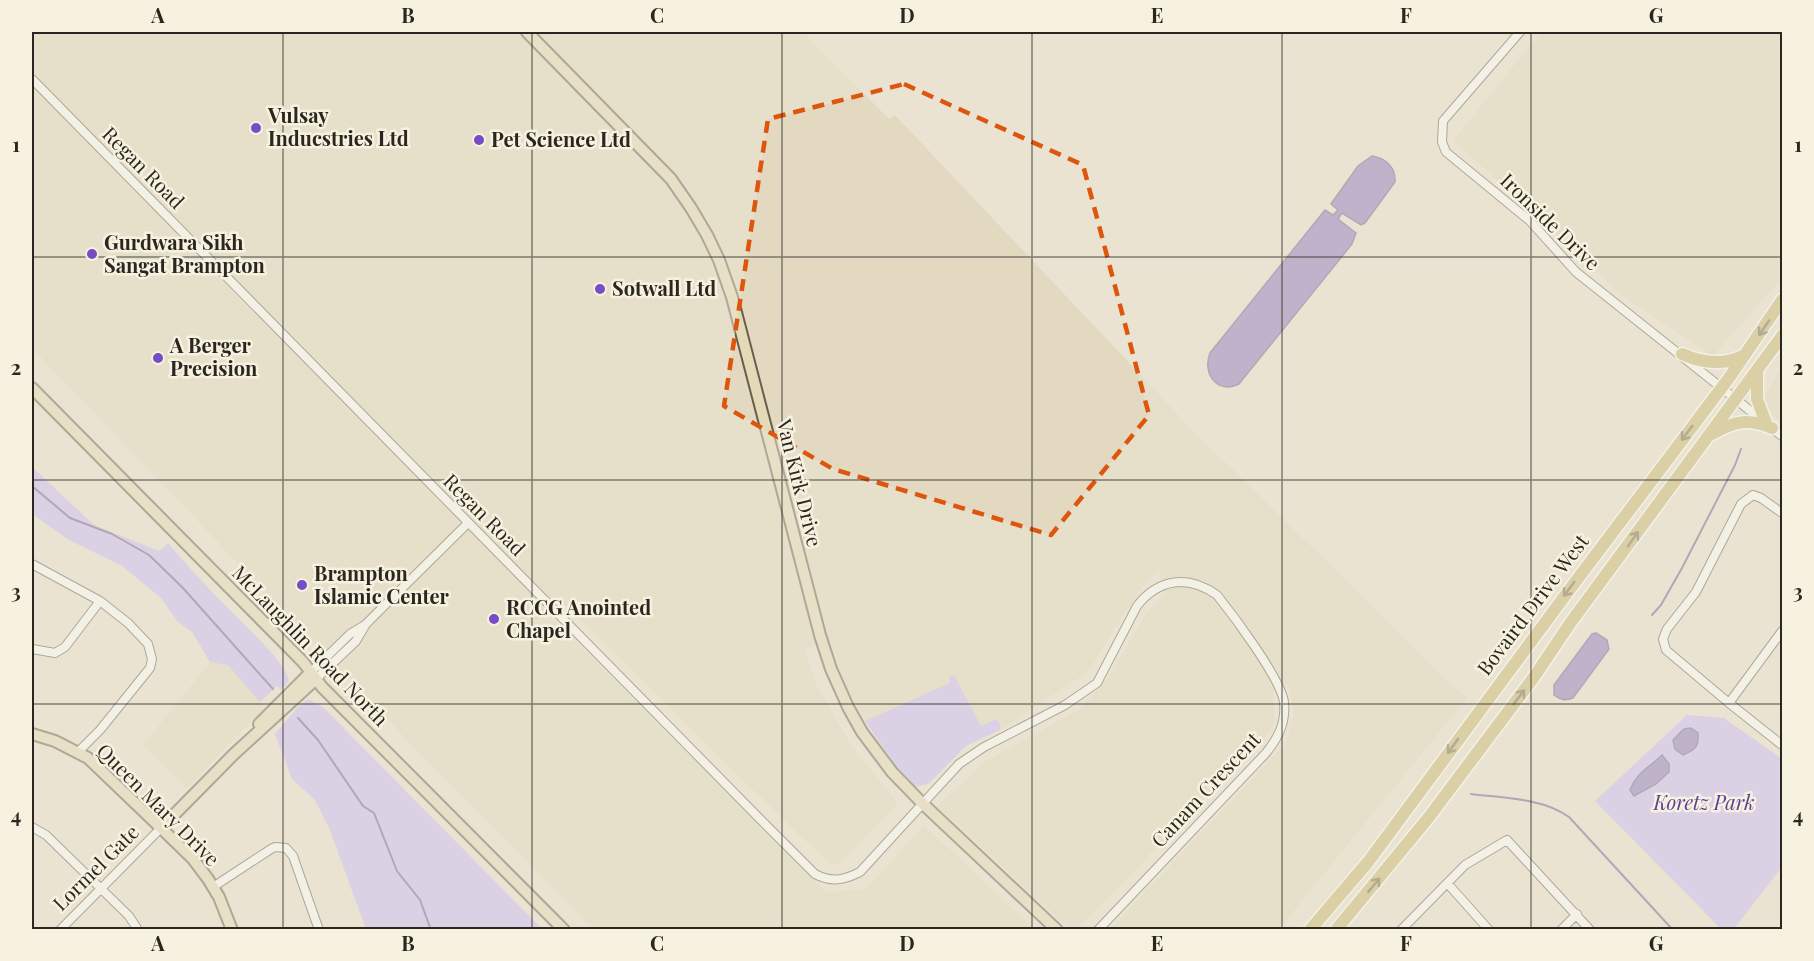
<svg xmlns="http://www.w3.org/2000/svg" width="1814" height="961" viewBox="0 0 1814 961" font-family="'Playfair Display',serif">
	<rect width="100%" height="100%" fill="#eae3d2"/>
	<path fill="#e3d9c1" d="M32,32H803L889,119L895,115L1186,423L1439,673L1467,698L1279,929H1110L1286,743L1294,714L1288,683L1273,692L1275,720L1263,742L1187,816L1078,929H1070L937,806L986,761L1080,709L1109,676L1145,615L1164,594L1159,570L1146,582L1122,617L1088,672L1000,730L966,746L928,784L920,787L915,786L894,763L865,721L842,679L832,643L805,648L816,684L853,748L898,803L840,864H829L559,599L547,613L826,892L866,889L924,825L1034,929H593L412,745L32,348Z
		M1541,32H1782V278L1713,356L1621,295L1543,220L1453,141Z
		M1782,363V423L1769,411L1763,395L1768,392Z
		M210,662L228,665L265,707L187,788L143,745Z"/>
	<path fill="#cabafb" d="M32,467L94,525L159,551L168,543C185,562 201,581 219,599C235,617 286,660 289,681L281,690L277,686L260,702L228,665L210,662L192,632L177,621L161,598L122,566L69,540L32,514Z
		M954,675L981,726L997,719L1000,724V730L966,746L928,784L915,786L894,763L865,721L950,683L949,677Z
		M308,699L324,708L542,929H366L329,828L315,800L292,779L275,734L298,707Z
		M1687,715L1724,718L1782,759V867L1734,929H1721L1595,801Z"/>
	<path fill="#8d78c3" stroke="#6f6092" stroke-width="1.5" d="M1372,156C1386,158 1396,168 1395,182L1365,223L1361,225L1342,213L1338,219L1356,233L1352,244L1239,384C1217,395 1202,373 1210,353L1325,210L1333,215L1338,210L1331,204L1358,166Z
		M1596,633L1607,640L1609,649L1573,698C1565,701 1561,700 1554,695V685L1592,634Z
		M1691,728L1698,733C1699,747 1695,750 1683,755L1675,749L1673,740L1684,729Z
		M1662,755L1669,764V772L1656,784L1634,796L1630,790C1636,773 1649,768 1662,755Z"/>
	<g fill="none" stroke-linecap="round" stroke-linejoin="round">
		<path stroke="#6f6092" stroke-width="2" d="M32,486L70,518L112,534L149,555L183,588L273,689
			M1652,615L1661,605L1682,568L1735,465L1741,449
			M298,718L318,740L363,806L374,813L397,871L420,900L431,930
			M1471,794C1503,798 1543,798 1569,817L1673,930"/>
		<g stroke="#655f50" stroke-width="10">
			<path id="street" d="M1520,32L1443,121L1442,142L1446,152L1530,221L1576,272L1782,436
				M32,79L760,819L815,874C832,883 844,880 860,872L959,764L984,747L1065,705L1097,683L1137,606C1159,578 1188,575 1217,595C1233,615 1281,679 1284,702C1286,722 1279,737 1266,753L1098,930
				M32,564L100,601L128,623L148,644L152,659L150,668L100,730L78,752
				M1782,631L1729,703L1782,745
				M32,649L55,653L65,647L100,601
				M311,672L350,634L365,625
				M316,679L356,641L366,624L378,612L468,523
				M1729,703L1666,650L1663,639L1667,629L1696,592L1741,504L1753,495L1761,498L1782,513
				M32,827L46,835L129,916L138,930
				M1448,884L1489,930
				M213,887L271,849L275,847L286,848L293,856L319,930
				M60,930L161,828
				M1401,930L1465,865L1507,840L1590,930
				M1561,930L1577,914"/>
		</g>
		<g stroke="#655f50" stroke-width="14">
			<path id="secondary" d="M527,32L671,179L691,208L707,235L719,260L732,297L820,635L831,669L848,707L862,732L892,772L922,803L1057,930
				M32,388L303,662L322,687L564,930
				M259,724L311,672
				M32,734L55,741L88,758L161,828L193,859L208,879L219,897L232,930
				M161,828L234,754L316,679"/>
		</g>
		<g stroke="#fff" stroke-width="15">
			<path id="primary" d="M1682,354C1702,363 1722,366 1743,356
				M1757,370V399L1766,423
				M1712,434C1735,421 1747,418 1772,428
				M1310,930L1368,862L1570,589L1729,378L1782,300
				M1336,930L1429,817L1534,677L1571,622L1782,336"/>
		</g>
		<use href="#street" stroke="#fff" stroke-width="8"/>
		<use href="#secondary" stroke="#e4dab8" stroke-width="10"/>
		<use href="#primary" stroke="#cab570" stroke-width="12"/>
	</g>
	<defs><path id="oneway-shaft" d="M-6 0H5M1.5-3L5.5 0L1.5 3" fill="none" stroke-width="1.6" stroke-linecap="round" stroke-linejoin="round" transform="scale(1.5)"/></defs>
	<g stroke="#726745">
		<use href="#oneway-shaft" transform="translate(1764 328) rotate(124)"/>
		<use href="#oneway-shaft" transform="translate(1687 433) rotate(127)"/>
		<use href="#oneway-shaft" transform="translate(1633 539) rotate(-55)"/>
		<use href="#oneway-shaft" transform="translate(1569 589) rotate(127)"/>
		<use href="#oneway-shaft" transform="translate(1519 697) rotate(-53)"/>
		<use href="#oneway-shaft" transform="translate(1453 746) rotate(126)"/>
		<use href="#oneway-shaft" transform="translate(1374 885) rotate(-50)"/>
	</g>
	<path d="M0 0H1814V961H0ZM904,84L1083,165L1149,415L1051,535L833,469L724,406L768,119Z" fill="#eae3d2" fill-opacity=".55" fill-rule="evenodd"/>
	<path fill="none" stroke="#de560d" stroke-width="4.5" stroke-dasharray="12 8" stroke-linejoin="round" d="M904,84L1083,165L1149,415L1051,535L833,469L724,406L768,119Z"/>
	<path fill="none" stroke="#2a2721" stroke-width="1.5" stroke-opacity="0.55" d="M283,32V930M532,32V930M782,32V930M1032,32V930M1282,32V930M1531,32V930M32,257H1782M32,480H1782M32,704H1782"/>
	<g fill="#774dc6" stroke="#f7f1df" stroke-width="2">
		<circle cx="256" cy="128" r="6"/>
		<circle cx="479" cy="140" r="6"/>
		<circle cx="92" cy="254" r="6"/>
		<circle cx="600" cy="289" r="6"/>
		<circle cx="158" cy="358" r="6"/>
		<circle cx="302" cy="585" r="6"/>
		<circle cx="494" cy="619" r="6"/>
	</g>
	<g text-anchor="middle" stroke-width="5" stroke-linejoin="round" paint-order="stroke">
		<g font-size="20" font-weight="bold" fill="#2a2721" stroke="#f7f1df" text-anchor="start">
			<text x="268" y="123">Vulsay<tspan x="268" dy="23">Inducstries Ltd</tspan></text>
			<text x="491" y="147">Pet Science Ltd</text>
			<text x="104" y="250">Gurdwara Sikh<tspan x="104" dy="23">Sangat Brampton</tspan></text>
			<text x="612" y="296">Sotwall Ltd</text>
			<text x="170" y="353">A Berger<tspan x="170" dy="23">Precision</tspan></text>
			<text x="314" y="581">Brampton<tspan x="314" dy="23">Islamic Center</tspan></text>
			<text x="506" y="615">RCCG Anointed<tspan x="506" dy="23">Chapel</tspan></text>
		</g>
		<g font-size="20" fill="#2a2721" stroke="#f7f1df">
			<text transform="translate(143 168) rotate(45)" y="7">Regan Road</text>
			<text transform="translate(1550 222) rotate(44)" y="7">Ironside Drive</text>
			<text transform="translate(799 483) rotate(76)" y="7">Van Kirk Drive</text>
			<text transform="translate(484 515) rotate(45)" y="7">Regan Road</text>
			<text transform="translate(1533 605) rotate(-53)" y="7">Bovaird Drive West</text>
			<text transform="translate(310 646) rotate(46)" y="7">McLaughlin Road North</text>
			<text transform="translate(1206 790) rotate(-47)" y="7">Canam Crescent</text>
			<text transform="translate(158 805) rotate(45)" y="7">Queen Mary Drive</text>
			<text transform="translate(96 868) rotate(-45)" y="7">Lormel Gate</text>
		</g>
		<g font-size="20" font-style="italic" fill="#5c3e98" stroke="#f7f1df">
			<text x="1704" y="810">Koretz Park</text>
		</g>
	</g>
	<rect width="1814" height="961" fill="none" stroke="#f7f1df" stroke-width="66"/>
	<rect x="33" y="33" width="1748" height="895" fill="none" stroke="#2a2721" stroke-width="2"/>
	<g font-size="20" text-anchor="middle" font-weight="bold" fill="#2a2721">
		<text x="158" y="23">A</text>
		<text x="408" y="23">B</text>
		<text x="657" y="23">C</text>
		<text x="907" y="23">D</text>
		<text x="1157" y="23">E</text>
		<text x="1406" y="23">F</text>
		<text x="1656" y="23">G</text>
		<text x="16" y="152">1</text>
		<text x="1798" y="152">1</text>
		<text x="16" y="375">2</text>
		<text x="1798" y="375">2</text>
		<text x="16" y="599">3</text>
		<text x="1798" y="599">3</text>
		<text x="16" y="823">4</text>
		<text x="1798" y="823">4</text>
		<text x="158" y="951">A</text>
		<text x="408" y="951">B</text>
		<text x="657" y="951">C</text>
		<text x="907" y="951">D</text>
		<text x="1157" y="951">E</text>
		<text x="1406" y="951">F</text>
		<text x="1656" y="951">G</text>
	</g>
</svg>
